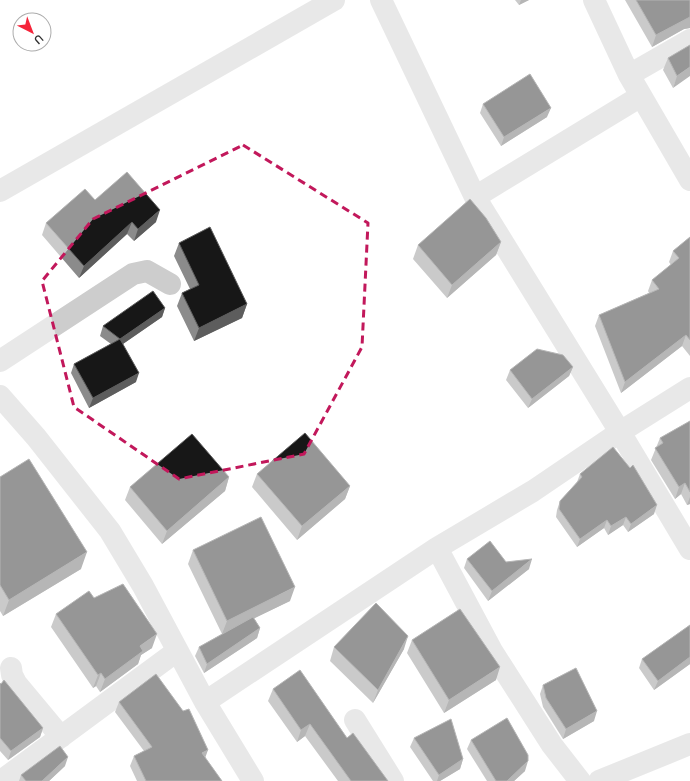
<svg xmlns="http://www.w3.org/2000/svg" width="690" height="781" viewBox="0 0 690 781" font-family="Manrope,sans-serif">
	<rect width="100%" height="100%" fill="#fff"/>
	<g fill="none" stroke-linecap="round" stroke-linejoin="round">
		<path stroke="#cdcdcd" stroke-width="22" d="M381,0L475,197L620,432L690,549
			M594,0L629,75L690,180
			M629,75L690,40
			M0,191L334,0
			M475,197L641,96
			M0,361L133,274L147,271L170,284
			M0,396L36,437L110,531L143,586L205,702L253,781
			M437,548L492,651L552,745L580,781
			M11,668L12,675L16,683L61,737
			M205,702L437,548L533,491L620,432L690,388
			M355,720L393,781
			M1,781L177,651
			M599,781L690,744"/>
	</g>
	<path fill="#8b8b8b" d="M515,0H529L519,5Z
		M625,0H690V28L684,29L652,47Z
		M690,45L673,88L663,70L668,58Z
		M483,104L547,117L501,146L480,113Z
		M95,200L156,222L134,241L127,234L79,278L42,235L46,223Z
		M690,237V356L682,346L621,393L595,326L599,315L649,293L648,291L652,280L671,265L669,262L673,251Z
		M501,242L496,255L447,298L413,259L418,245Z
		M179,243L247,304L242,318L194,341L177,306L182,293L190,289L174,256Z
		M165,308L162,317L123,344L136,382L89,408L71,373L74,364L111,344L100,336L103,326Z
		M573,367L569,376L528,408L506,380L510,370Z
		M690,421V504L687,505L681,494L675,499L651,460L660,438Z
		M257,474L350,486L345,499L297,540L252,487Z
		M580,474L654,514L628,532L623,525L608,535L604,528L577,547L556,517L557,510L560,501L577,482Z
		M0,477L81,569L3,616L0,611Z
		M229,477L225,491L162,544L125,500L130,487Z
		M193,550L290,601L254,618L260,628L257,638L204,673L195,656L199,647L222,634L188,564Z
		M467,559L506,562L529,569L488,601L464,568Z
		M56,614L152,648L141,655L138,664L100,692L96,686L93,688L51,627Z
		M690,625V664L654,690L639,668L642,659Z
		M412,640L496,680L444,713L407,653Z
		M334,647L404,649L373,703L330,661Z
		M0,683L43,728L40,737L8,760L0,751Z
		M543,685L594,721L563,739L543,707L540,694Z
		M273,689L347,738L388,781H338L305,736L297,742L268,701Z
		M119,702L205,758L222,781H137L130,766L134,756L144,751L115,712Z
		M414,738L463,759L460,769L440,781H433L410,747Z
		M471,740L525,771L514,781H487L467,749Z
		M65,766L49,781H19L21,775Z"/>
	<path fill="#5d5d5d" d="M521,0H529L519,5Z
		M689,17H690V28L684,29L652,47L656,35Z
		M690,67V76L673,88L677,76Z
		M551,108L547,117L501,146L504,137Z
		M160,210L156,222L134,241L138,229Z
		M132,222L127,234L79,278L84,266Z
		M501,242L496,255L447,298L452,285Z
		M247,304L242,318L194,341L199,328Z
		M165,308L162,317L117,348L120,339Z
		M686,335L682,346L621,393L625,382Z
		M573,367L569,376L528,408L532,399Z
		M139,373L136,382L89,408L93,398Z
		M229,477L225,491L162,544L167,531Z
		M685,483L681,494L675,499L679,487Z
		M350,486L345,499L297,540L302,526Z
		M690,497V504L687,505Z
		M657,505L654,514L628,532L631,524Z
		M626,517L623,525L608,535L611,526Z
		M607,520L604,528L577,547L580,539Z
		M87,552L81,569L3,616L9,600Z
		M532,559L529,569L488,601L492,591Z
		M295,587L290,601L222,634L227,621Z
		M260,628L257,638L204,673L207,664Z
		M157,634L152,648L141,655L138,664L100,692L105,679L140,646Z
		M408,636L404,649L373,703L378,690Z
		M690,657V664L654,690L658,681Z
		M500,667L496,680L444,713L449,700Z
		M101,673L96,686L93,688L98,675Z
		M597,711L594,721L563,739L566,729Z
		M310,724L305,736L297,742L301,730Z
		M43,728L40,737L8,760L11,751Z
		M208,750L204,761L202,753Z
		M68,757L65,766L49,781H42Z
		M463,759L460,769L440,781H437L439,775Z
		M528,761L525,771L514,781H507Z"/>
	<path fill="#171717" stroke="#5d5d5d" d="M636,0H690V17L656,35Z
		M690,45V67L677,76L668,58Z
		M530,74L551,108L504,137L483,104Z
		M127,172L160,210L138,229L132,222L84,266L46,223L85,189L95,200Z
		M470,199L486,218L501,242L452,285L418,245Z
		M210,227L247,304L199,328L182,293L199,285L179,243Z
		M690,237V340L686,335L625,382L599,315L659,289L652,280L679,258L673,251Z
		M153,291L165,308L120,339L103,326Z
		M120,339L139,373L93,398L74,364Z
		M537,349L563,355L573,367L532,399L510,370Z
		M690,421V492L685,483L679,487L655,448L663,443L660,438Z
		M305,433L350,486L302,526L257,474Z
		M192,434L229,477L167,531L130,487Z
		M613,447L630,468L633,465L657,505L631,524L626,517L611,526L607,520L580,539L559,509L560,501L582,477L580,474Z
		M29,459L87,552L9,600L0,585V477Z
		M261,517L295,587L227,621L193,550Z
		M490,541L506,562L532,559L492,591L467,559Z
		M123,584L157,634L140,646L143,651L105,679L101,673L98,675L56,614L89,591L94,598Z
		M376,603L408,636L378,690L334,647Z
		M460,609L500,667L449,700L412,640Z
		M253,617L260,628L207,664L199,647Z
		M690,625V657L658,681L642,659Z
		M576,668L597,711L566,729L546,698L543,685Z
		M300,670L347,738L353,733L388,781H351L310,724L301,730L273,689Z
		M156,674L183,711L189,709L208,750L202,753L222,781H146L134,756L152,747L119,702Z
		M4,680L43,728L11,751L0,738V683L1,684Z
		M507,718L528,755V761L507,781H496L471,740Z
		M451,719L463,759L439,775L414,738Z
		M60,746L68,757L42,781H26L21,775Z"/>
	<path d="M0 0H690V781H0ZM243,145L368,223L362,347L304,454L179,479L74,407L42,281L93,219Z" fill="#fff" fill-opacity=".55" fill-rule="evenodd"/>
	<path fill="none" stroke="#c2185b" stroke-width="3" stroke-dasharray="8 5" stroke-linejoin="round" d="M243,145L368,223L362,347L304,454L179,479L74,407L42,281L93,219Z"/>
	<g transform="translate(32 32) rotate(138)"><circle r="19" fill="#ffffff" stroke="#acacac"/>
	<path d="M0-3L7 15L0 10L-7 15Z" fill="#f5243a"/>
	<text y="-6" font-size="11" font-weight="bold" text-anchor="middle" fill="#303030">U</text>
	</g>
</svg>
